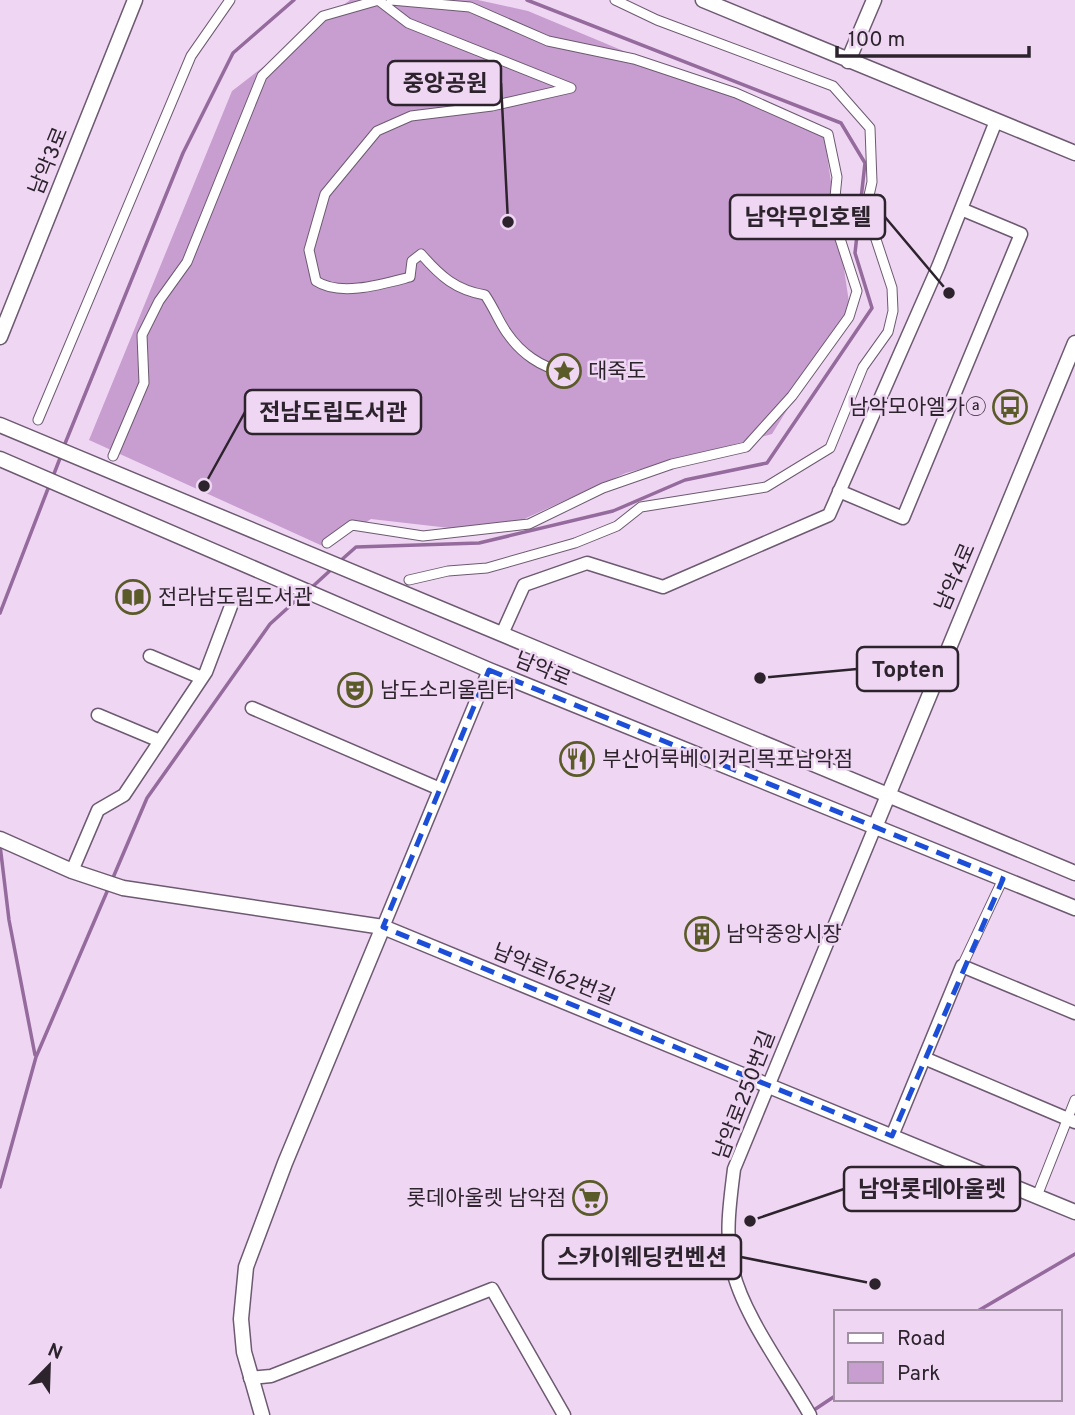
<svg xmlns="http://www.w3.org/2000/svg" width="1075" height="1415" viewBox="0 0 1075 1415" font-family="Overpass,'Noto Sans KR',sans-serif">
	<rect width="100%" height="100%" fill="#efd7f3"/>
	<path fill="#c89ed1" d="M350,0H478L528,11L824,135L850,309L772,434L626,473L493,533L371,519L327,548L89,440L232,91Z"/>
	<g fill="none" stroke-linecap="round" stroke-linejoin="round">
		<path stroke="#956b9d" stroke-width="3.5" d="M64,446L183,153L233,53L294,0
			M52,479L62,453
			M339,562L356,547L479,543L613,511L685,480L767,463L872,308L855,253L865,163L841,123L527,0
			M311,588L334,567
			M0,613L49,486
			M0,845L9,920L35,1055
			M112,880L147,798L270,624L302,595
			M0,1187L36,1057L109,887
			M976,1312L1075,1254
			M811,1412L835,1396"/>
		<g stroke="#6d5971" stroke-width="11">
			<path id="pedestrian" d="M378,0L408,23L571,88L492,106L411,116L377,131L325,194L309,250L316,281C340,297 383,284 410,277L412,261L421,254C441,277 456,290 485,295C494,308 499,322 507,333C520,352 542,369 564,371
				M38,420L191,56L230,0
				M113,456L144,383L142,335L159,301L187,262L262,76L323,16L379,0
				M327,543L352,525L423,536L529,524L603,488L672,464L746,447L792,396L849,317L857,291L833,217L837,177L828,134L736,93L634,59L548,41L470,7L391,0
				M409,580L448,571L487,568L575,543L617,526L641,507L766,487L830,448L863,367L888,332L893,311L892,288L866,209L872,182L870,128L833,86L657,20L615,0
				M962,966L1003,879
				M1037,1196L1075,1100"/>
		</g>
		<g stroke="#6d5971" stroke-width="15">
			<path id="minor" d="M839,491L903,518L1021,234L961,209
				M502,634L524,585L587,563L663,587L829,515L938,267L996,121
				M150,656L202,678
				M252,708L440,789
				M98,715L160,741
				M72,871L98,810L124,795L206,672L231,606
				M383,927L489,670
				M924,1058L1075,1122
				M892,1136L962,966L1075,1013
				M250,1378L271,1376L492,1289L564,1415
				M810,1415C787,1374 740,1311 732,1266C725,1233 730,1202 734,1169L875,827"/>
		</g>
		<g stroke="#6d5971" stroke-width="17">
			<path id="tertiary" d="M703,0L1075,153
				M848,61L874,0
				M0,337L135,0
				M0,425L1075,873
				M0,459L489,670L1075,908
				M875,827L1075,343
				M0,839L72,871L123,888L383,927L1075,1212
				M262,1415L244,1352L241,1319L246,1267L285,1163L383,927"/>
		</g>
		<use href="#pedestrian" stroke="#fff" stroke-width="9"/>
		<use href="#minor" stroke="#fff" stroke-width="12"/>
		<use href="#tertiary" stroke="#fff" stroke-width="14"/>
	</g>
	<path fill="none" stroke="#1d4ed8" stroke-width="5" stroke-dasharray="14 9" stroke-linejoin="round" d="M489,670L1003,879L892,1136L383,927Z"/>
	<defs>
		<g id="sight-ring" transform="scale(1.75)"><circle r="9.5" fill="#efd7f3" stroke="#5a5b29" stroke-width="1.5"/><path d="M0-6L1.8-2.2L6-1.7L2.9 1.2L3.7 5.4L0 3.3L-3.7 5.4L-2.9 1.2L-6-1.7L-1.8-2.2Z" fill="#5a5b29"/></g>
		<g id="bus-ring" transform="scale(1.75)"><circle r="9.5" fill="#efd7f3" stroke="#5a5b29" stroke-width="1.5"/><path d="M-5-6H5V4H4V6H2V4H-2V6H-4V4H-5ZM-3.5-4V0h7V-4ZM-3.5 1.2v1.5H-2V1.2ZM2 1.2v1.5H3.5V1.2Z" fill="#5a5b29"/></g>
		<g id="library-ring" transform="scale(1.75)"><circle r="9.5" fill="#efd7f3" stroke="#5a5b29" stroke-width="1.5"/><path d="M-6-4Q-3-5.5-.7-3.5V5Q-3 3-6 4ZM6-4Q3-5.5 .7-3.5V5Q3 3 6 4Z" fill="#5a5b29"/></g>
		<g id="theatre-ring" transform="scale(1.75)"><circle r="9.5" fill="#efd7f3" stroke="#5a5b29" stroke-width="1.5"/><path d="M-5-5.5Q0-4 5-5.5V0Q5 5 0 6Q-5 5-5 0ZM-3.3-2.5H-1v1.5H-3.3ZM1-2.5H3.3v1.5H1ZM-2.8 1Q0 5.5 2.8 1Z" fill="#5a5b29"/></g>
		<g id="restaurant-ring" transform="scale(1.75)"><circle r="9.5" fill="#efd7f3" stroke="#5a5b29" stroke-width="1.5"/><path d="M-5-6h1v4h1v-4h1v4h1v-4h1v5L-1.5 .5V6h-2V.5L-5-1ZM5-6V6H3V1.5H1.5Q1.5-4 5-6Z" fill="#5a5b29"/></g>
		<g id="building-ring" transform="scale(1.75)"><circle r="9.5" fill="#efd7f3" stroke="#5a5b29" stroke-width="1.5"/><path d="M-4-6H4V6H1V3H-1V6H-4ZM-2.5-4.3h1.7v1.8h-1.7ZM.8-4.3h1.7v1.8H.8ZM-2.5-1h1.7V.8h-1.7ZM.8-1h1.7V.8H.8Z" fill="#5a5b29"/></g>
		<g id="supermarket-ring" transform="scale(1.75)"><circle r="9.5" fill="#efd7f3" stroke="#5a5b29" stroke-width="1.5"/><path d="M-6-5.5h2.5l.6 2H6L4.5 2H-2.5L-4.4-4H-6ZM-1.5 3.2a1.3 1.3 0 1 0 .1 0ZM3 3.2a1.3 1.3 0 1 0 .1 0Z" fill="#5a5b29"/></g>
	</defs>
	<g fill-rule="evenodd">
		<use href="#sight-ring" x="564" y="371"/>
		<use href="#bus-ring" x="1010" y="407"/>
		<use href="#library-ring" x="133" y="597"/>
		<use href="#theatre-ring" x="355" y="690"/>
		<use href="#restaurant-ring" x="577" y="759"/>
		<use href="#building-ring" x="702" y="934"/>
		<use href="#supermarket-ring" x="590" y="1198"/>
	</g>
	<g text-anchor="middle" stroke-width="5" stroke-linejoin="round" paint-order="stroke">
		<g font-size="21" fill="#2c232d" stroke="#efd7f3">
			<text transform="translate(48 161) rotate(-68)" y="7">남악3로</text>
			<text transform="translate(955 577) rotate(-67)" y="7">남악4로</text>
			<text transform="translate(543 669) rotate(22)" y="7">남악로</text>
			<text transform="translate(554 974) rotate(22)" y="7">남악로162번길</text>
			<text transform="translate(744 1095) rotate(-69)" y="7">남악로250번길</text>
		</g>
		<g font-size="21" fill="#2c232d" stroke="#efd7f3" text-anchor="start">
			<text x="588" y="378">대죽도</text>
			<text x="986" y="414" text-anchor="end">남악모아엘가ⓐ</text>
			<text x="158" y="604">전라남도립도서관</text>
			<text x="380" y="697">남도소리울림터</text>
			<text x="602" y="766">부산어묵베이커리목포남악점</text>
			<text x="726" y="941">남악중앙시장</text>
			<text x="566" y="1205" text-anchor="end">롯데아울렛 남악점</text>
		</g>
	</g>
	<path fill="none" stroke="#2c232d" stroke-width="2.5" d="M508 222L501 83M949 293L885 217M204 486L245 412M760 678L857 669M750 1221L844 1189M875 1284L741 1257"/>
	<g fill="#2c232d" stroke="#efd7f3" stroke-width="2.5">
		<circle cx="508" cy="222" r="7"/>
		<circle cx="949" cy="293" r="7"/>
		<circle cx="204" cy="486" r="7"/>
		<circle cx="760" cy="678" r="7"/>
		<circle cx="750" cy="1221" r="7"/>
		<circle cx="875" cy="1284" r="7"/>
	</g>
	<g fill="#efd7f3" stroke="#2c232d" stroke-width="2.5">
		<rect x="388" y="61" width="113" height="44" rx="7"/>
		<rect x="730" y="195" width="155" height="44" rx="7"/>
		<rect x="245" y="390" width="176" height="44" rx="7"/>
		<rect x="857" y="647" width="101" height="44" rx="7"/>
		<rect x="844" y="1167" width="176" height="44" rx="7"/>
		<rect x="543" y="1235" width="198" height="44" rx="7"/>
	</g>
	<g font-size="23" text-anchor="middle" font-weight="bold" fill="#2c232d">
		<text x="445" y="91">중앙공원</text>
		<text x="808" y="225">남악무인호텔</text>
		<text x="333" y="420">전남도립도서관</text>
		<text x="908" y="677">Topten</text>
		<text x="932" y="1197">남악롯데아울렛</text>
		<text x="642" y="1265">스카이웨딩컨벤션</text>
	</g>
	<rect x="834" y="1310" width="228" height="91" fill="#efd7f3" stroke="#a18fa4" stroke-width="2"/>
	<rect x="848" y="1333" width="35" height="10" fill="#ffffff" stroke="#a18fa4" stroke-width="2"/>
	<text x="897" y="1345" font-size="21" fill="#2c232d">Road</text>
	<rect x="848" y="1362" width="35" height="21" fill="#c89ed1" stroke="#a18fa4" stroke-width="2"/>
	<text x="897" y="1380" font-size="21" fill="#2c232d">Park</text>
	<g transform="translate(49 1366) rotate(23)" stroke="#efd7f3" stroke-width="5" paint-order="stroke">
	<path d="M0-5L12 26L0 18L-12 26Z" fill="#2c232d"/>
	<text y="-10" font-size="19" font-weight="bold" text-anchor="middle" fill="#2c232d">N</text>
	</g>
	<path d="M837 46v10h192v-10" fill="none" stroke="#2c232d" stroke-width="3.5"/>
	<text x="848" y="46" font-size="21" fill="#2c232d" stroke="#efd7f3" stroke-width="5" paint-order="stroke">100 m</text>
</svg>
